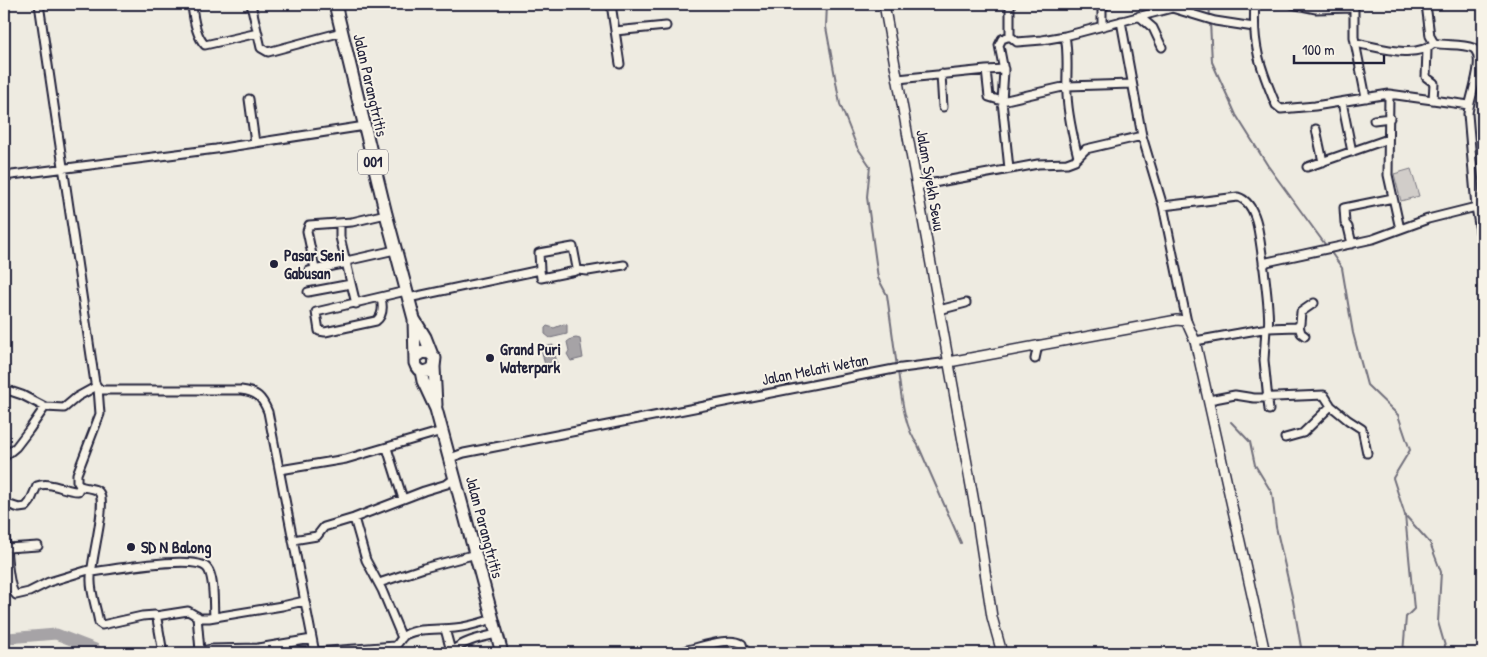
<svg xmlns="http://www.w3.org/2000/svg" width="1487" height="657" viewBox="0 0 1487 657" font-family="'Patrick Hand',sans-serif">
	<rect width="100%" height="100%" fill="#eeebe1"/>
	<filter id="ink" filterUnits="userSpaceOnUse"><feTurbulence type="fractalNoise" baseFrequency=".02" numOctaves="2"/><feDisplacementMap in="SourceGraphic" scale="10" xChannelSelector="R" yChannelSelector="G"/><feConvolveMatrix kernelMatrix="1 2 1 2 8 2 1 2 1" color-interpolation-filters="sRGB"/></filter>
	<g filter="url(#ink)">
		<path fill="#d1cdc9" stroke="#7a7882" d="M1411,169L1419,196L1401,201L1394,174Z"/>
		<path fill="#a6a3a6" stroke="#716f7b" d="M564,324L567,325V334L550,338L545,334V328L547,326L554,328Z
			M576,338L580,339L583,358L571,361L567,354L569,351L567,342L571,339Z
			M553,345L558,368L546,370L541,348Z"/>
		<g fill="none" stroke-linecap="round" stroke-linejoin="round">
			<path stroke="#716f7b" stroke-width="2" d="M827,4L826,27L840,104L857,147L870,166L867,197L878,278L887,295L897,367
				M1209,4L1210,16
				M1210,21L1212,62L1236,115L1268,166L1327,247
				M1330,251L1342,268L1353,333L1367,385L1398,415L1410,450L1393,478L1405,515L1430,543L1441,572L1438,622L1447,653
				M898,371C901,393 904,428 918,445L961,543
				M1231,422L1250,442L1255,465L1272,493L1276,527L1293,601L1302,653
				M1403,653L1406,617L1414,609L1405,515"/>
			<path stroke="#a6a3a6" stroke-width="11" d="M4,634L8,638L56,634L95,649L97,653"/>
			<g stroke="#22223b" stroke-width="11">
				<path id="minor" d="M39,4L95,383L98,388L103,390H241C257,392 262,397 268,412L315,653
					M192,4C193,16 196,36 205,45L258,33
					M251,4L261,48L268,52L342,32
					M611,4L620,64
					M1010,4V36L1017,42L1042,40L1065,36L1172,8L1215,21L1254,27
					M1255,4C1252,45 1260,67 1276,105L1281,109L1315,106L1389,94L1469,105
					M1292,4L1316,9L1354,8
					M1354,4V37L1366,98
					M1426,4L1430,36L1434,43C1446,46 1461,43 1473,48C1487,57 1469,98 1468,114L1476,207L1483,249
					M1139,16L1153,28L1162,47
					M1121,21L1142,136
					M1102,26V8L1107,4
					M615,31L666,26
					M1065,36C1069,55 1066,75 1067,95C1068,116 1073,137 1078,157
					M1355,43C1378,47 1415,60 1434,43
					M1427,50L1426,77L1434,83L1433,100
					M1004,69L986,70L989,97L1002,101L1067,86L1132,84
					M941,74L943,107
					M898,79L986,70
					M1389,94L1388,175L1400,229
					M249,99L255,143
					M1342,102L1352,152
					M1374,120L1390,118
					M1316,129L1323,162
					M1307,167L1388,139
					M1009,169L1002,101L1004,71L999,45L1002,39L1010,36
					M4,176L216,149L365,126
					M917,186L1038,164L1067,163L1075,160L1086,149L1142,136L1163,206L1187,322
					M1163,206L1238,197C1248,200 1253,210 1256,220C1260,234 1271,316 1268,328L1195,341
					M340,223V237L356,304
					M1352,244L1348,227L1345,223L1344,208L1393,198
					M346,261L395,250
					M1263,266L1267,262L1373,239L1428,219L1476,207
					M315,269L307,231L309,225L352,222L386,214
					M577,270L588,271L624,265
					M309,271L347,263
					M308,292L351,284
					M381,298C383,306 384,315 376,321L325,332L319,331L316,312L406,291
					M408,298L540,270L541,278L576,271L577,268L573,247L539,253L540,270
					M939,310L966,303
					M1299,326L1301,333L1305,336
					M1266,328L1264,360L1269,410
					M1268,328L1297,327L1300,324L1301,312L1314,303
					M1035,359L1038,345
					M98,388L100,414L77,474V481L80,486C87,489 97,487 100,494C106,509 91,559 91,578C90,592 97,609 99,623L102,625L142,616L155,615L157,619L163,653
					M4,389L22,395L45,407L64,408L77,397L97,386
					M1209,400L1235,395L1254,398L1324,395L1331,406L1348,420L1362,429L1367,453
					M1285,438L1303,433L1331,406
					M387,448L403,499
					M4,457L16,447L29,430L45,407
					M450,458L464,453L894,369L949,362
					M280,470L346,459L442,431
					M4,509L10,505L19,508L26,507L30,502L37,486C51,481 64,491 78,491L80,486
					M354,518L366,560L382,590L402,638
					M4,531C7,545 7,588 16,595L29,592L49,582L92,569
					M293,540L317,536L324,527L354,518L424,491L447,484L455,478
					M7,548L38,546
					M92,572C111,570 195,554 207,568C215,577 213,605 214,617
					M379,583L424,568L476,554
					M156,616L188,611L200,618H209L282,606L304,601
					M197,616L200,651
					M445,629L451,651
					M687,650C701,647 730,636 742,644L745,653
					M315,652L395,646C399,644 400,638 405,635C420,627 439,630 455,628C468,627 480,623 493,619
					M193,653L211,649L258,648L312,639
					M449,653C463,641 479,638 497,634"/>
			</g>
			<g stroke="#22223b" stroke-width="12">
				<path id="tertiary" d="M884,4L977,519L992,617L1002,653
					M949,362L1177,320L1186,321L1195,341L1265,653"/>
			</g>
			<g stroke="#22223b" stroke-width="15">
				<path id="primary" d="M335,4L386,214L414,319L415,363C418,373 427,374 434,367L435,358L430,353L423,352L416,357
					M414,319L425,337L432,355
					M434,367L436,405
					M421,371L423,381L436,409L502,653"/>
			</g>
			<use href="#minor" stroke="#f7f3e8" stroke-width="7"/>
			<use href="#tertiary" stroke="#f7f3e8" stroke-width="9"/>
			<use href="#primary" stroke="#f7f3e8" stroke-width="11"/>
		</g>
	</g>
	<g fill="#22223b" stroke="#f7f3e8" stroke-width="2">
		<circle cx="274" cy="264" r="5"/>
		<circle cx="490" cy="358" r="5"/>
		<circle cx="131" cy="547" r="5"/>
	</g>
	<g text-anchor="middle" stroke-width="4" stroke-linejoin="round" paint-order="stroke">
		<rect fill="#f7f3e8" stroke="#62616f" stroke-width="1" x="358" y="149.5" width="30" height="25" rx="4"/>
		<g font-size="15" font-weight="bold" fill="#22223b">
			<text x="373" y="167">001</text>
		</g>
		<g font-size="16" fill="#22223b" stroke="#f7f3e8">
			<text transform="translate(371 85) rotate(77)" y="6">Jalan Parangtritis</text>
			<text transform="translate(931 180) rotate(80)" y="6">Jalam Syekh Sewu</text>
			<text transform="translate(815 369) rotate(-11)" y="6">Jalan Melati Wetan</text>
			<text transform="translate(485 527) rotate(75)" y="6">Jalan Parangtritis</text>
		</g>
		<g font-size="16" font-weight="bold" fill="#22223b" stroke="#f7f3e8" text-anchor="start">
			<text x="284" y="261">Pasar Seni<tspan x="284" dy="18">Gabusan</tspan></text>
			<text x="500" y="355">Grand Puri<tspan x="500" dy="18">Waterpark</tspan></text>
			<text x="141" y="553">SD N Balong</text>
		</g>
	</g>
	<rect width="1487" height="657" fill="none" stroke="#f7f3e8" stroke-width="20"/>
	<rect x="10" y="10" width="1467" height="637" fill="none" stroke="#22223b" stroke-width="2" filter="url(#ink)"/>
	<path d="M1294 55v8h90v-8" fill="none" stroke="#22223b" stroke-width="2.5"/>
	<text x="1302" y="55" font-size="15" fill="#22223b" stroke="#f7f3e8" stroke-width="4" paint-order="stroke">100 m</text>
</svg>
